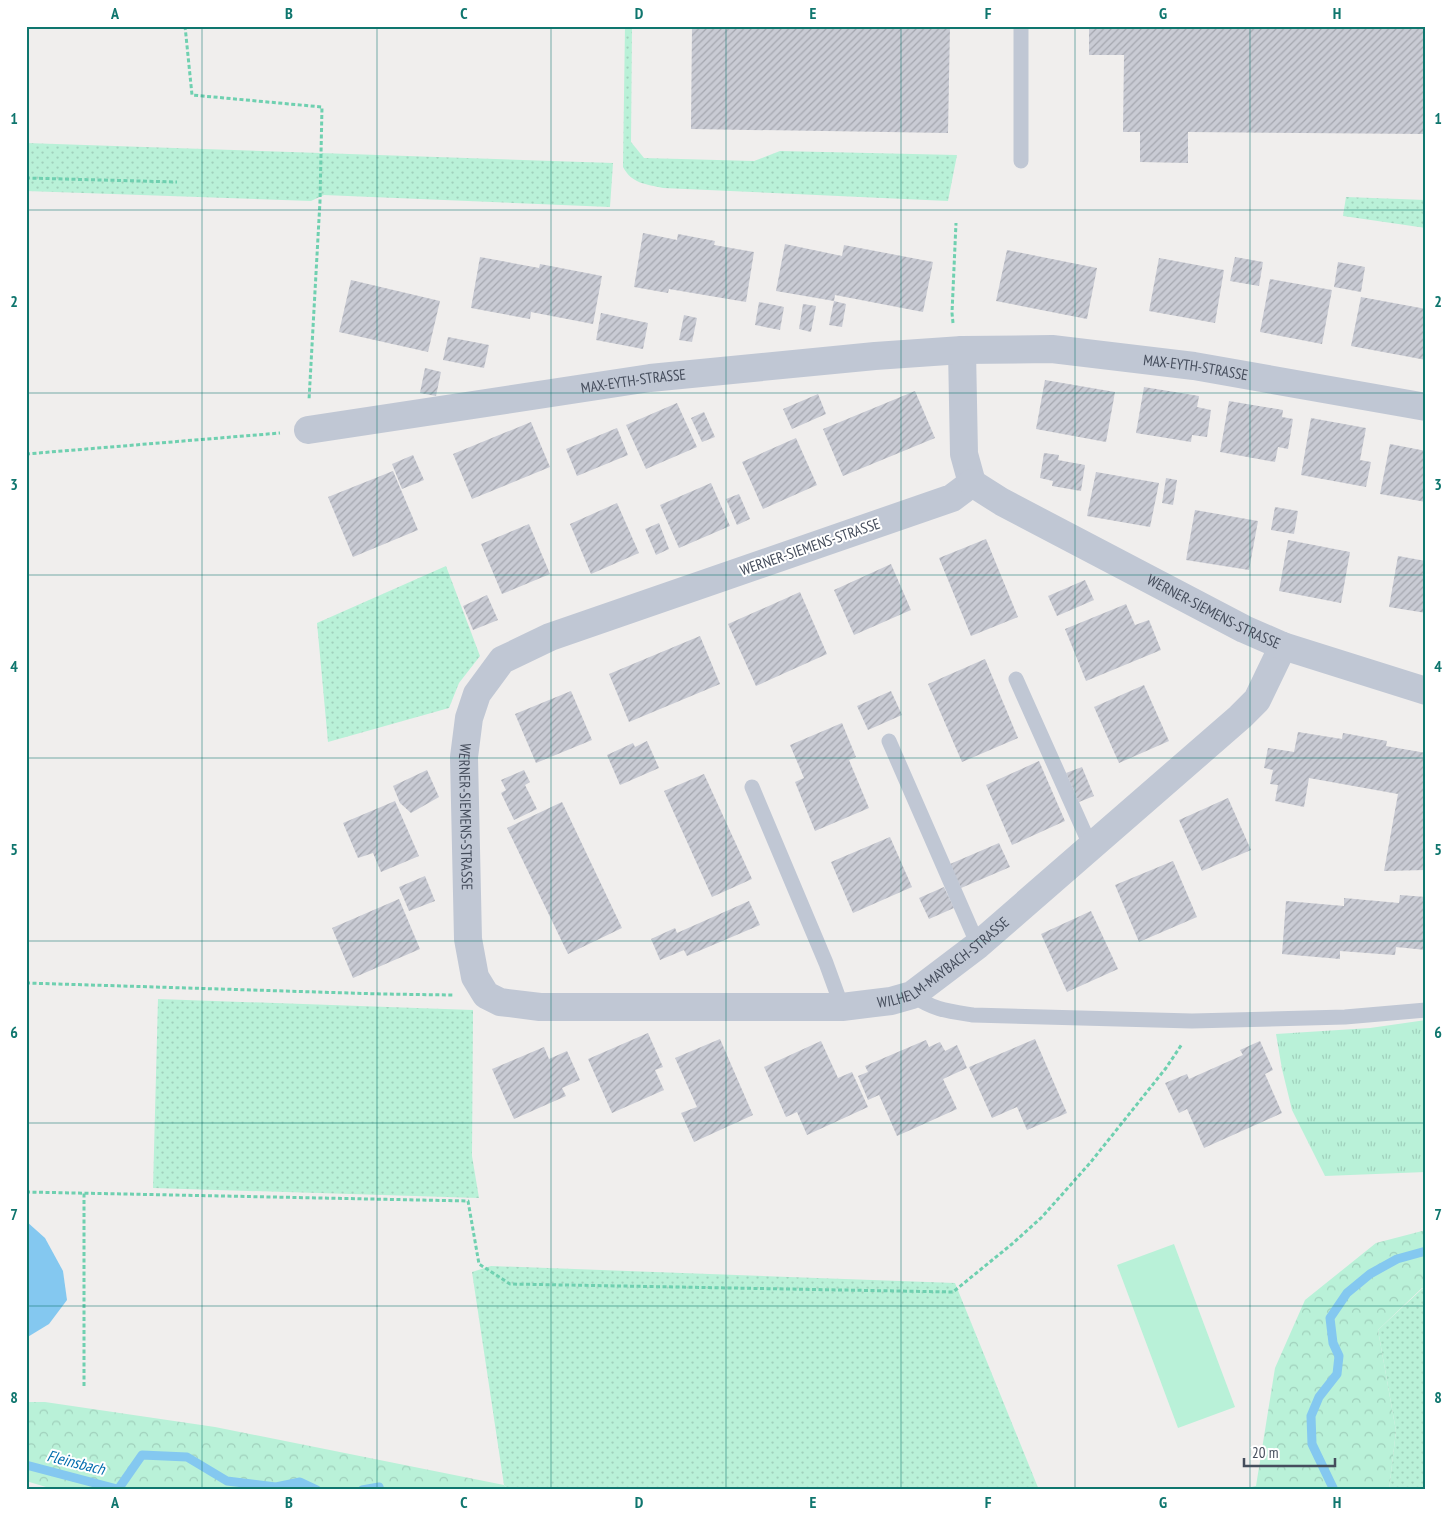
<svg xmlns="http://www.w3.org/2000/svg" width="1452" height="1516" viewBox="0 0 1452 1516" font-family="'PT Sans Narrow',sans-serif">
	<defs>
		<pattern id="grass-dots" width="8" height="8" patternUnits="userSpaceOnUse" patternTransform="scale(1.25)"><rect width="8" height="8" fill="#b9f1d8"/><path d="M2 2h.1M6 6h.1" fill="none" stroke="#a0d0bc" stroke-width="1.8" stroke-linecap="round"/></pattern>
		<pattern id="forest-crowns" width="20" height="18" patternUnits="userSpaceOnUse" patternTransform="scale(1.25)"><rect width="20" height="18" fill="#b9f1d8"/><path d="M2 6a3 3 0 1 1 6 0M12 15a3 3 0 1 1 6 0" fill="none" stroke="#a0d0bc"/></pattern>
		<pattern id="park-tufts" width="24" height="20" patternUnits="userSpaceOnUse" patternTransform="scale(1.25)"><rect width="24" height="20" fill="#b9f1d8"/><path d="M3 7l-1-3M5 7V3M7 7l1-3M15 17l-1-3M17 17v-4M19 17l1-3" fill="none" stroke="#a0d0bc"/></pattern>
		<pattern id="building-hatch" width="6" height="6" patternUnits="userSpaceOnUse" patternTransform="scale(1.25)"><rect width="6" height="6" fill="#c9cbd4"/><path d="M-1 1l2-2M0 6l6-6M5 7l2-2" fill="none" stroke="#a5a7af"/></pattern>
	</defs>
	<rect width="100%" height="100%" fill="#f0eeed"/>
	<path fill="url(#grass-dots)" d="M625,26H632L631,142L644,158L754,161L780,151L957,155L948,201L663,188C646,184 632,184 623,167Z
		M26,143L613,163L610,207L324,195L311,201L26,191Z
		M1346,197L1426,200V228L1343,216Z
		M446,566L480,656L459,683L449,708L328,742L317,623Z
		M158,999L473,1010L472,1156L479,1198L153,1188Z
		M491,1266L955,1283L1039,1490H509L504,1485L472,1272Z
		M1423,1288H1426V1490H1389L1396,1431L1378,1330Z"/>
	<path fill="url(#forest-crowns)" d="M1426,1230V1288H1422L1378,1330L1396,1431L1389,1490H1237L1256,1486L1275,1368L1305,1300L1376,1243Z
		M26,1402H45L215,1427L504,1485L509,1490H56L26,1481Z"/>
	<path fill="url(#park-tufts)" d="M1426,1020V1172L1325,1176L1292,1110L1282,1069L1276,1034L1370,1028Z"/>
	<path fill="#b9f1d8" d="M1174,1244L1235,1407L1178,1428L1117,1265Z"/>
	<path fill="#84c8f0" d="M26,1221L45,1238L63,1271L67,1300L49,1324L26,1338Z"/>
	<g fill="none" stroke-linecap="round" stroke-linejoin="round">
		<path stroke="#84c8f0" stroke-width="9" d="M26,1465L121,1490
			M119,1488L142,1455L187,1457L227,1481L276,1487L300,1482L317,1490
			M362,1490L379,1487L380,1490
			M1334,1490L1312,1444L1311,1416L1319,1397L1337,1374L1339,1356L1333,1343L1330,1318L1347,1293L1370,1274L1397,1259L1426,1251"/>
	</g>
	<path fill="url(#building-hatch)" d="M692,26H950L948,133L691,129Z
		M1089,26H1426V134L1188,132V163L1140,162V132H1123L1124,55H1089Z
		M643,233L677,240L678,234L715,241L714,245L754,252L746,302L669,289L668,293L634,287Z
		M785,244L842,256L844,245L933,262L923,312L835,295L834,301L846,304L842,327L829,325L834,301L776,291Z
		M1007,250L1097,268L1087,319L996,301Z
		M480,257L539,268L540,264L602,276L593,324L531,312L530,319L471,308Z
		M1235,257L1263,262L1259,286L1230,281Z
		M1159,258L1224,270L1215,323L1149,311Z
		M1338,262L1365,267L1361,292L1334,287Z
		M1270,279L1332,290L1322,344L1260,332Z
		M351,280L440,301L428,352L339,332Z
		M1361,297L1426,309V360L1351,346Z
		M759,302L784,307L780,330L755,325Z
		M803,304L816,306L811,332L799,329Z
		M601,313L648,323L643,349L596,340Z
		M684,315L697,318L692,342L679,340Z
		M448,337L489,345L484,368L443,360Z
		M425,368L441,372L436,396L420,393Z
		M1045,380L1115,392L1106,442L1036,429Z
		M1144,387L1199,396L1197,407L1211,410L1207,437L1192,435L1191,442L1136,433Z
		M915,391L935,438L843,476L823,429Z
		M818,394L826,414L792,429L783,409Z
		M1229,401L1283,410L1282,417L1293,419L1288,449L1278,447L1275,462L1220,452Z
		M677,403L697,447L646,469L626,425Z
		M704,412L715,437L702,442L691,418Z
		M1311,418L1366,428L1360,460L1371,462L1366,487L1301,475Z
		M531,422L550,467L472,499L453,454Z
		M617,428L628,455L577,476L566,449Z
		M796,438L817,485L763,509L742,462Z
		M1390,444L1426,451V502L1380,494Z
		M1044,453L1059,455L1058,460L1085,465L1081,491L1052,486L1053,481L1040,478Z
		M413,455L424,480L402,489L392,464Z
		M393,471L418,530L353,557L328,497Z
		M1096,472L1159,483L1150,527L1087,516Z
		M1166,478L1177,480L1173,505L1162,503Z
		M711,483L730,526L679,548L660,505Z
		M739,494L750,519L737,525L726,499Z
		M617,503L639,553L591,574L570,524Z
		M1275,507L1298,511L1294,534L1271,530Z
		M1195,510L1258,521L1249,570L1186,560Z
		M659,523L669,549L656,555L645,529Z
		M529,524L550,574L502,594L481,544Z
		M986,539L1018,617L971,636L939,558Z
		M1288,540L1350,552L1341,603L1279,591Z
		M1398,556L1426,561V613L1389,607Z
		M891,564L911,610L854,635L834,590Z
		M1085,580L1094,600L1057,616L1048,596Z
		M800,592L827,654L756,686L728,624Z
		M487,595L498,620L473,630L463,606Z
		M1126,604L1135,625L1149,620L1161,650L1086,681L1065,629Z
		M700,636L720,684L629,722L609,674Z
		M985,659L1018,738L962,762L928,684Z
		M1144,685L1169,741L1119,763L1094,707Z
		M571,691L592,740L536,763L515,714Z
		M891,691L902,715L868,730L857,706Z
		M842,723L856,757L849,760L869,808L815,831L795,782L804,778L790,745Z
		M1298,732L1342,739L1343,733L1387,741L1386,746L1426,753V870L1384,871L1398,794L1309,778L1304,807L1275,801L1278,785L1270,784L1273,770L1264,768L1268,748L1294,752Z
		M647,741L659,768L620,785L607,755L633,743L635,747Z
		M1039,761L1065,821L1012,845L986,785Z
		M1082,767L1094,796L1079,802L1066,773Z
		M427,770L439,797L411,813L400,803L393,786Z
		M524,770L530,782L525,785L537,809L514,820L501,793L506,790L501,780Z
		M704,774L752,879L712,897L664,791Z
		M1228,798L1251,850L1202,871L1179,820Z
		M395,801L419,856L381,872L373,853L358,858L343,823Z
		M562,802L622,928L568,954L507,828Z
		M890,837L912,887L853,913L831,862Z
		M999,843L1010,867L961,888L950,864Z
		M1173,861L1197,917L1139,942L1115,885Z
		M425,876L435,901L409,911L399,887Z
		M944,887L954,908L929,919L919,898Z
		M1400,895L1426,897V950L1396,947L1395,955L1340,951V959L1282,954L1286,901L1344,906V898L1399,903Z
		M399,899L420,949L353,978L332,928Z
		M749,901L760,925L687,956L684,950L660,960L651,939L675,928L677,933Z
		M1091,911L1118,969L1067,992L1041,934Z
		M648,1033L663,1067L655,1070L664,1090L612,1113L588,1059Z
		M720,1039L753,1115L694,1142L681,1113L697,1107L675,1058Z
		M1035,1039L1067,1113L1027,1130L1017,1107L992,1118L969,1067Z
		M926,1040L929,1047L940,1042L945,1051L957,1045L967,1068L943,1079L957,1109L897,1136L879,1095L868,1100L858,1076L868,1072L865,1066Z
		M821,1041L838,1078L852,1072L868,1107L807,1135L797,1112L786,1117L764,1067Z
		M1260,1041L1273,1070L1265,1074L1282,1113L1204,1148L1187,1109L1179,1113L1165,1083L1187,1074L1189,1079L1243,1055L1240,1050Z
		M544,1047L549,1059L567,1051L580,1080L562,1088L566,1096L514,1119L492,1069Z"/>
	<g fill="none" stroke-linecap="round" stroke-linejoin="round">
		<path stroke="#6fd0b0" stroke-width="3" stroke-dasharray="4 2.5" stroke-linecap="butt" d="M185,26L192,95L322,107L320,201L309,400
			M26,178L177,182
			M953,323L952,313L956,223
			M26,454L280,433
			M26,983L381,994L453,995
			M26,1192L468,1201L479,1264L510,1284L953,1292L1012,1244L1042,1217L1090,1163L1166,1068L1182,1044
			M84,1386V1193"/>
		<path stroke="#c0c7d4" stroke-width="15" d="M1021,26V161
			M1016,679L1091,847
			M889,741L978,945
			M752,787L826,963L842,1007
			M912,995C934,1010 947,1011 973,1015L1192,1021L1345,1017L1426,1010"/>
		<g stroke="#c0c7d4" stroke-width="28">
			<path d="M962,350L964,454L972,483"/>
			<path id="s1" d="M308,430L650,378L875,356L962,350L1052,349L1194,366L1426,407"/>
			<path id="s2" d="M972,483L952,498L550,637L502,660L477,694L469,718L464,757L468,939L475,977L486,995L500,1002L540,1007H842L891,1001L912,995L978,945L1240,717L1257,700L1283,646"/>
			<path id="s3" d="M972,483L1002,502L1244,629L1283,646L1426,691"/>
		</g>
	</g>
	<path fill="none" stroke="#0f766e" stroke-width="1" stroke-opacity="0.55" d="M202,26V1490M377,26V1490M551,26V1490M726,26V1490M901,26V1490M1075,26V1490M1250,26V1490M26,210H1426M26,393H1426M26,575H1426M26,758H1426M26,941H1426M26,1123H1426M26,1306H1426"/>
	<g text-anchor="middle" stroke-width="4" stroke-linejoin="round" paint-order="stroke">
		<g font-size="15" fill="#454d5c" stroke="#fff">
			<text dy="5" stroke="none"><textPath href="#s1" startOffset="894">MAX-EYTH-STRASSE</textPath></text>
			<text dy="5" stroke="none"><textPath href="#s1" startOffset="329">MAX-EYTH-STRASSE</textPath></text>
			<text transform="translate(810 547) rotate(-19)" y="5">WERNER-SIEMENS-STRASSE</text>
			<text dy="5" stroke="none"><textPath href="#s3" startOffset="274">WERNER-SIEMENS-STRASSE</textPath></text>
			<text dy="5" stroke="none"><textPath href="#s2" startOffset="670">WERNER-SIEMENS-STRASSE</textPath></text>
			<text dy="5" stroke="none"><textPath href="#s2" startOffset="1324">WILHELM-MAYBACH-STRASSE</textPath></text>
		</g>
		<g font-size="16" font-style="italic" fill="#056faf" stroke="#fff">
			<text transform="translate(76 1462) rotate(14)" y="6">Fleinsbach</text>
		</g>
	</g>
	<rect width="1452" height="1516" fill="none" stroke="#ffffff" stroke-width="55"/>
	<path d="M1244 1458v8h91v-8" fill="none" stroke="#454d5c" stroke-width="2.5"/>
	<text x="1252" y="1458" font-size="15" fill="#454d5c" stroke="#ffffff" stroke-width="4" paint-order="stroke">20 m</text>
	<rect x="28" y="28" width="1396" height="1460" fill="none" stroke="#0f766e" stroke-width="2"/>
	<g font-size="16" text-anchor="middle" font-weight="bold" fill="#0f766e">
		<text x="115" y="19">A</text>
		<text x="289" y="19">B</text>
		<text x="464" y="19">C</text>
		<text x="639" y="19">D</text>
		<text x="813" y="19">E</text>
		<text x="988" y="19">F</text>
		<text x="1163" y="19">G</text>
		<text x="1337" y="19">H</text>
		<text x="14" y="124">1</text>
		<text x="1438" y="124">1</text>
		<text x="14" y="307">2</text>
		<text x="1438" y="307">2</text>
		<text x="14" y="490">3</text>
		<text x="1438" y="490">3</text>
		<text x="14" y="672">4</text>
		<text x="1438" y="672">4</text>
		<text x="14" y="855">5</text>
		<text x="1438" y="855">5</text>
		<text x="14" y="1038">6</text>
		<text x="1438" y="1038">6</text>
		<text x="14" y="1220">7</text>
		<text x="1438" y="1220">7</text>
		<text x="14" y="1403">8</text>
		<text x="1438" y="1403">8</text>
		<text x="115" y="1508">A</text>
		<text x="289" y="1508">B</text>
		<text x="464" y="1508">C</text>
		<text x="639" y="1508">D</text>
		<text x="813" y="1508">E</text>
		<text x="988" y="1508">F</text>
		<text x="1163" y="1508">G</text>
		<text x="1337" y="1508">H</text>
	</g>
</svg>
